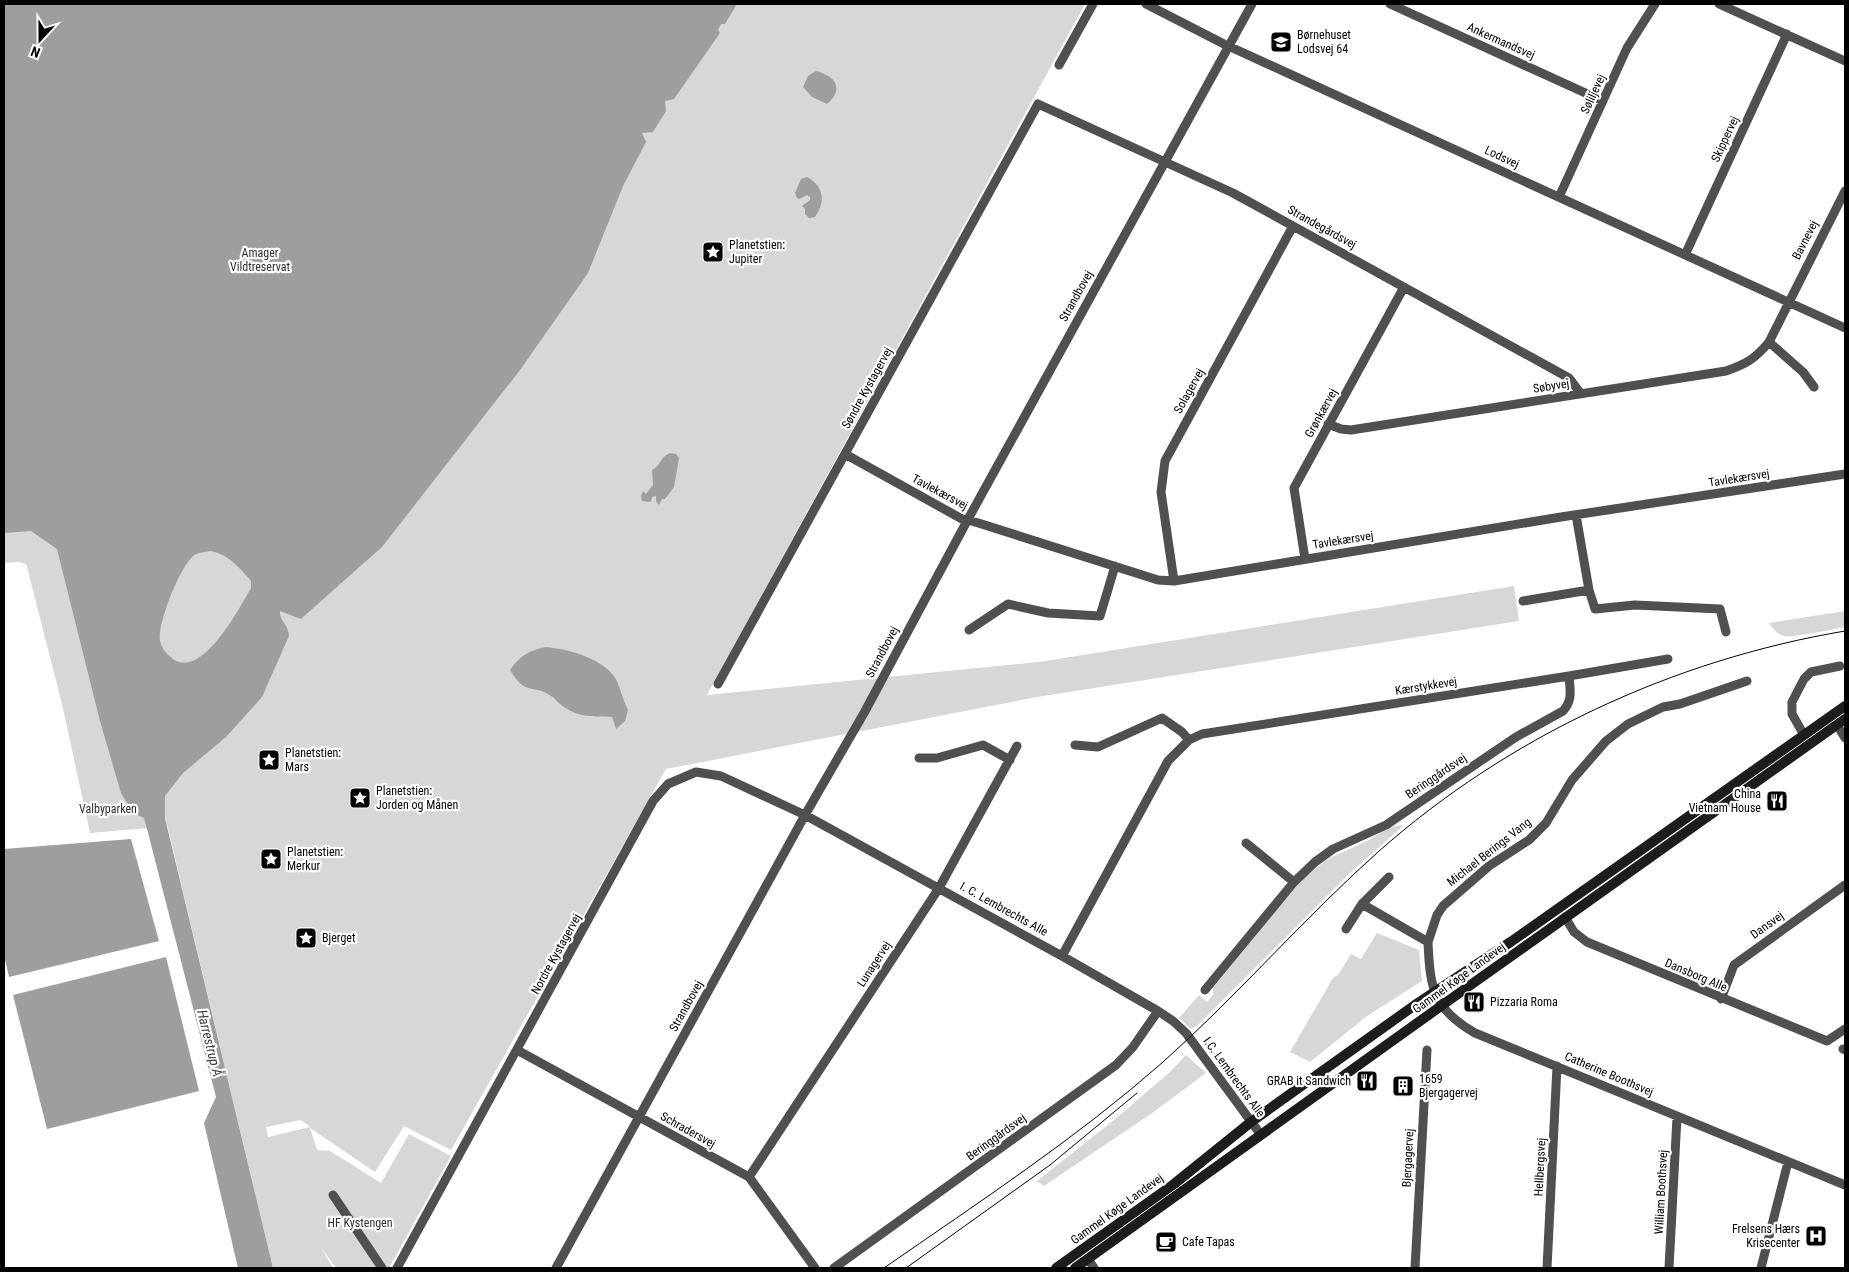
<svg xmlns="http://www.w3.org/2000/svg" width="1849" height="1272" viewBox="0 0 1849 1272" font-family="'Roboto Condensed',sans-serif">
	<rect width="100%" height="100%" fill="#fff"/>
	<path fill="#d7d7d7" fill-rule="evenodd" d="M4,4H1085L707,695L1039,662L1514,586L1519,621L1037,697L666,769L451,1150L404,1126L375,1172L310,1128L317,1150L330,1151L381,1183L409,1134L451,1156L389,1268H336L321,1247L333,1268H273L165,816L62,566L102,723L149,828L90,833L62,704L27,567L26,564L18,562L4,563ZM366,561L301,619L288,613ZM301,1120L310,1127L268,1137L266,1127Z
		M1845,611V627C1835,629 1793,638 1784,636C1777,634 1773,629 1769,623Z
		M1404,825L1350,873L1198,1025L1191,1029L1179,1018L1199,995L1207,1002L1213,995V988L1300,881L1326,860L1369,840L1390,827Z
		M1377,933L1419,950L1422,981L1367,1016L1310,1062L1290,1052L1333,978L1338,975L1351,954L1361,959Z
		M1186,1055L1206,1073L1155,1111L1044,1186L1037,1181L1114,1120L1170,1072Z"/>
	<path fill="#9e9e9e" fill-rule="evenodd" d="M4,4H737L725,24H721L718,30L720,33L674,99L665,101L666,111L653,132L642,133L646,142L623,186L588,273L520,370L382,547L301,619L280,611C279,621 288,623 289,636L262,697L226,737L183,773L165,796V818L273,1268H238L204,1123L216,1097L147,829L144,818L133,813L121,793L100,721L57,549L31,531L4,533ZM211,551C229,555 239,567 251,581V588C240,607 202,680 173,659C167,654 162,649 160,641C157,624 180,567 193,556C198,552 205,552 211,551Z
		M816,71C835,76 845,88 827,104L812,97L803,87L808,76Z
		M807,177C824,186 826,202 815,217L809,218L805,214V209L802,206L810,200V197L807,195L799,199L797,198L795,193L801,179Z
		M670,453L676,454L679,458L674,487L665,499H662L659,505L656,501V496L652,497L651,502L642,501L641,496L643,491L646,494L653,485L652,470C661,466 659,458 670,453Z
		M546,647C568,649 606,659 617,681C621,691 623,700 628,710L625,721L616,729L612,717C591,716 577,718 560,704C557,702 555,698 551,696C532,683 526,697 510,670C520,656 529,650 546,647Z
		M131,839L159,941L9,977L4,955V849Z
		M166,957L199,1091L47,1129L13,995Z"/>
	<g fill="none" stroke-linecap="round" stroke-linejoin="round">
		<path stroke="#505050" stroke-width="9" d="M1146,4L1224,44L1845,328
			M1390,4L1603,101
			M1719,4L1845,61
			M1059,65L1093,4
			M1559,197L1627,48L1655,4
			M1685,255L1787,34
			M1769,342L1803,372L1814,387
			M1328,424L1341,429L1351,430L1726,371C1746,364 1755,359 1769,342L1845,191
			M845,454L962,519L972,521L1158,580L1174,581L1561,517L1845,474
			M1305,559L1294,488L1404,287
			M1174,581L1161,492L1165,461L1293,226
			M1589,590L1595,609L1635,605L1720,609L1726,632
			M1523,601L1589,590L1576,515
			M969,630L1008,604L1048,613L1100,616L1115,566
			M718,684L1038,104L1233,193L1569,378L1581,394
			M1837,725L1845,738
			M1804,735L1792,714V702L1804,679L1811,672L1840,666
			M1075,745L1098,747L1162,718L1182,732L1189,740
			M919,758H937L983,745L1010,760
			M1246,843L1294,882
			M1362,904L1428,942C1430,988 1433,1009 1475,1033L1845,1185
			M1565,917L1574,932L1587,942L1827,1041L1845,1029
			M1346,929L1362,904L1389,877
			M1428,942L1437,915L1443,906L1489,866L1529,840L1546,823L1572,780L1606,741L1628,724L1663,707L1680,704L1747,681
			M1062,956L1168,761L1189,740L1202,734L1569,676L1668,659
			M1205,990L1294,882L1315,862L1333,849L1386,825L1516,737L1563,711C1573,700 1570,690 1569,676
			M1721,999L1734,965L1845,885
			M1843,1049L1845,1050
			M517,1050L749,1177L815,1268
			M749,1177L939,888L1017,746
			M333,1195L382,1268
			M1088,1259L1094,1268
			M397,1268L653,801L668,784L696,772L721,776L805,815L1062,956L1158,1011L1173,1021L1186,1033L1261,1135
			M556,1268L805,815L864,713L967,521L1252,4
			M834,1268L1116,1065L1133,1047L1158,1011
			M1415,1268L1427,1050
			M1547,1268L1557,1066
			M1669,1268L1677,1117
			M1761,1268L1788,1162"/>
		<path stroke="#1d1d1d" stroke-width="10" d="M1056,1268L1174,1184L1251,1122L1415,1005L1512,941L1845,706
			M1075,1268L1441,1006L1845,719"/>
		<path stroke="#000" stroke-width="1" d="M884,1268C979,1202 1077,1138 1163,1062C1238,995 1303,919 1378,852C1509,736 1673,660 1845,631
			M906,1268L1050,1165L1137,1093"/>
	</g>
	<defs>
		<g id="school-square" transform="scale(1.125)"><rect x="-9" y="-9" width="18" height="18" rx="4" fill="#000" stroke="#fff"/><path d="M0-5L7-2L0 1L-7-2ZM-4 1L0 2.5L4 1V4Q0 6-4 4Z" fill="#fff"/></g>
		<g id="sight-square" transform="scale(1.125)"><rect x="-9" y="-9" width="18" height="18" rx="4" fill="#000" stroke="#fff"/><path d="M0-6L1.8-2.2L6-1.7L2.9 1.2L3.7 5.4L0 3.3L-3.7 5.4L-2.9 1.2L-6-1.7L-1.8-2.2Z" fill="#fff"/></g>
		<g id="restaurant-square" transform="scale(1.125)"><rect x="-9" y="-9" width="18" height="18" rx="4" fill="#000" stroke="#fff"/><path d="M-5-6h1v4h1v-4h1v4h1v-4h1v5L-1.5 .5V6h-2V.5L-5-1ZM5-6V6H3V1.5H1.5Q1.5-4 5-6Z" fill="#fff"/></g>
		<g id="building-square" transform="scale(1.125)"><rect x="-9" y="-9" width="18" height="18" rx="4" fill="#000" stroke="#fff"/><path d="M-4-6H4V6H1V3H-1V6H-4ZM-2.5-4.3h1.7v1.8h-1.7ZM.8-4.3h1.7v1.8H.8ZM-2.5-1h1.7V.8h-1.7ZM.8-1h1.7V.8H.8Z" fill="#fff"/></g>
		<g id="hospital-square" transform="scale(1.125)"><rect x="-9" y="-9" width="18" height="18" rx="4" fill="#000" stroke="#fff"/><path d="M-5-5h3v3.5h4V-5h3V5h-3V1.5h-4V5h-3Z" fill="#fff"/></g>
		<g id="cafe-square" transform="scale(1.125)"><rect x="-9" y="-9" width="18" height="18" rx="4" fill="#000" stroke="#fff"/><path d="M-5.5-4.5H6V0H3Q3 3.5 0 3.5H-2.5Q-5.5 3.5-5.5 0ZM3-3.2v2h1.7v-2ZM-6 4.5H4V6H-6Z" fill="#fff"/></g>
	</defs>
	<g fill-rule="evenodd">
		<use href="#school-square" x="1281" y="42"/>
		<use href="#sight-square" x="713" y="252"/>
		<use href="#sight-square" x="269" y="760"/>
		<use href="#sight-square" x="360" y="798"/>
		<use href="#restaurant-square" x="1777" y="801"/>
		<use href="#sight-square" x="271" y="859"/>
		<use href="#sight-square" x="306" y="938"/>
		<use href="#restaurant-square" x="1474" y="1002"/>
		<use href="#restaurant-square" x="1367" y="1081"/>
		<use href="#building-square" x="1403" y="1086"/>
		<use href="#hospital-square" x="1816" y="1236"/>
		<use href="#cafe-square" x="1166" y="1242"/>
	</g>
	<g text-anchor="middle" stroke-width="4.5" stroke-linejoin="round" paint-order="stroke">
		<g font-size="12" fill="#000" stroke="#fff" text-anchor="start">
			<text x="1297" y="39">Børnehuset<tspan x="1297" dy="14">Lodsvej 64</tspan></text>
			<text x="729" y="249">Planetstien:<tspan x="729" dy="14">Jupiter</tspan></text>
			<text x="285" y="757">Planetstien:<tspan x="285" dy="14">Mars</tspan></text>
			<text x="376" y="795">Planetstien:<tspan x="376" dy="14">Jorden og Månen</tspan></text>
			<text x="1761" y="798" text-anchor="end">China<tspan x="1761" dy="14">Vietnam House</tspan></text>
			<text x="287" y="856">Planetstien:<tspan x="287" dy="14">Merkur</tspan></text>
			<text x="322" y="942">Bjerget</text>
			<text x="1490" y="1006">Pizzaria Roma</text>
			<text x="1419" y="1083">1659<tspan x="1419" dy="14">Bjergagervej</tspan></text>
			<text x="1351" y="1085" text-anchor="end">GRAB it Sandwich</text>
			<text x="1800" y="1233" text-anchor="end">Frelsens Hærs<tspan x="1800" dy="14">Krisecenter</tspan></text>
			<text x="1182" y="1246">Cafe Tapas</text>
		</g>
		<g font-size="12" fill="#000" stroke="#fff">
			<text transform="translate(1501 41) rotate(24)" y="4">Ankermandsvej</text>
			<text transform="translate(1593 94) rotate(-65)" y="4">Søliljevej</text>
			<text transform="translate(1725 139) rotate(-65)" y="4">Skippervej</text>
			<text transform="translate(1502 157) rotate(25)" y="4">Lodsvej</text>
			<text transform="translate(1322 227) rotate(29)" y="4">Strandegårdsvej</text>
			<text transform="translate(1805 240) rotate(-63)" y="4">Bavnevej</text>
			<text transform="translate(1076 296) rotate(-61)" y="4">Strandbovej</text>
			<text transform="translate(1551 386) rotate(-9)" y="4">Søbyvej</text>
			<text transform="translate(867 388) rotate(-61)" y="4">Søndre Kystagervej</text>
			<text transform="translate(1189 391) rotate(-61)" y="4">Solagervej</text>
			<text transform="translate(1321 413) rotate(-61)" y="4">Grønkærvej</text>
			<text transform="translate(1739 478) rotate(-9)" y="4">Tavlekærsvej</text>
			<text transform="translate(940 492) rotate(28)" y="4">Tavlekærsvej</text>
			<text transform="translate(1343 540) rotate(-9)" y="4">Tavlekærsvej</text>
			<text transform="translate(882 652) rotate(-62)" y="4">Strandbovej</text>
			<text transform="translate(1426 686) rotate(-9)" y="4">Kærstykkevej</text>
			<text transform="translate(1436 776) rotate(-34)" y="4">Beringgårdsvej</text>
			<text transform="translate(1489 852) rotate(-38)" y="4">Michael Berings Vang</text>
			<text transform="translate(1004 909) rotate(29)" y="4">I. C. Lembrechts Alle</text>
			<text transform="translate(1767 925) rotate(-36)" y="4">Dansvej</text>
			<text transform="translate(556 954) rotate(-61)" y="4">Nordre Kystagervej</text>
			<text transform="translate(874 964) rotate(-57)" y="4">Lunagervej</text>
			<text transform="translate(1696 975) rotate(23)" y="4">Dansborg Alle</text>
			<text transform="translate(1459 978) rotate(-36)" y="4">Gammel Køge Landevej</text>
			<text transform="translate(686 1006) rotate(-61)" y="4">Strandbovej</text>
			<text transform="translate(1609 1074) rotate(23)" y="4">Catherine Boothsvej</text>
			<text transform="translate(1234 1077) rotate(54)" y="4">I.C. Lembrechts Alle</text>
			<text transform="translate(688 1130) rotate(29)" y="4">Schradersvej</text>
			<text transform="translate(996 1137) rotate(-36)" y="4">Beringgårdsvej</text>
			<text transform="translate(1408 1158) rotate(-87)" y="4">Bjergagervej</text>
			<text transform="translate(1540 1167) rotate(-87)" y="4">Hellbergsvej</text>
			<text transform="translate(1661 1192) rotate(-87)" y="4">William Boothsvej</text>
			<text transform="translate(1117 1209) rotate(-36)" y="4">Gammel Køge Landevej</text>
		</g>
		<g font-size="12" fill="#2e2e2e" stroke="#fff">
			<text x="260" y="257">Amager<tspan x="260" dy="14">Vildtreservat</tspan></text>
			<text x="108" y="813">Valbyparken</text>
			<text x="360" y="1227">HF Kystengen</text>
		</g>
		<g font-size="14" font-style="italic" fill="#3f3f3f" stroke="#fff">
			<text transform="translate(210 1043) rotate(76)" y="5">Harrestrup Å</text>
		</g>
	</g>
	<rect width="1849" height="1272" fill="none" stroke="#000000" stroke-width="10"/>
	<g transform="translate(40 40) rotate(201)" stroke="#ffffff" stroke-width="4" paint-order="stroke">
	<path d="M0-4L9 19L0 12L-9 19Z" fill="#000000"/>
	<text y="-8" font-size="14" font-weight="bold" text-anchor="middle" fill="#000000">N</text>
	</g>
</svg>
